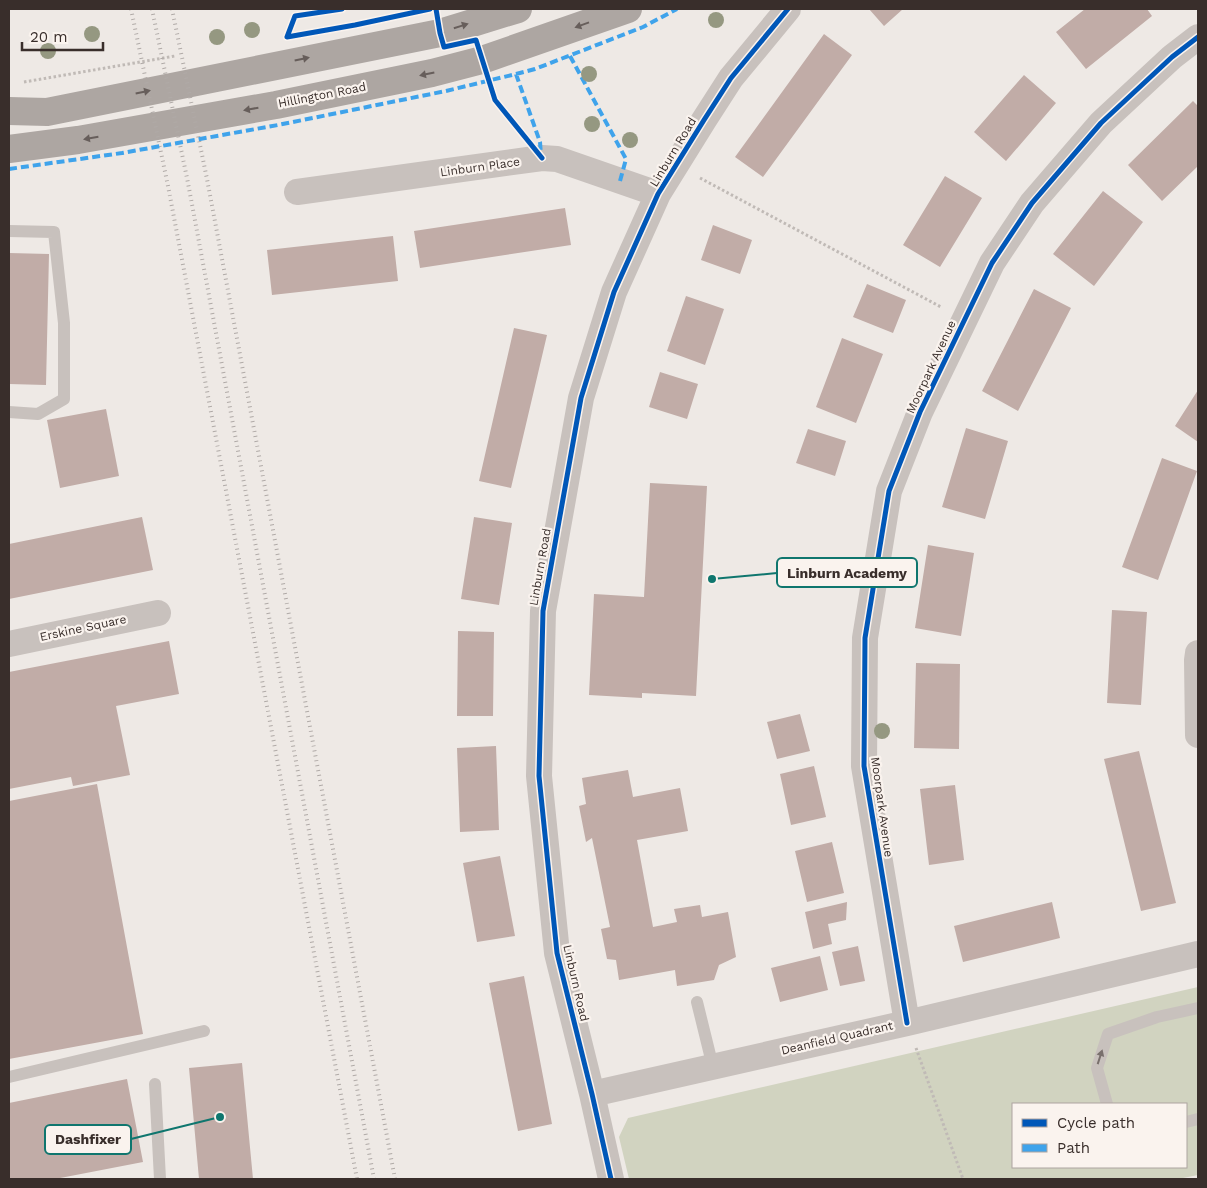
<svg xmlns="http://www.w3.org/2000/svg" width="1207" height="1188" viewBox="0 0 1207 1188" font-family="'Work Sans',sans-serif">
	<rect width="100%" height="100%" fill="#eee9e5"/>
	<path fill="#d1d3c0" fill-rule="evenodd" d="M1198,987V1175L1178,1179H629L619,1137L628,1118ZM1013,1104H1186V1167H1013Z"/>
	<path fill="#c1aca7" d="M869,9H903L884,26Z
		M1085,9H1147L1152,16L1086,69L1056,32Z
		M824,34L852,55L763,177L735,157Z
		M1024,75L1056,103L1006,161L974,132Z
		M1193,101L1198,106V166L1162,201L1128,165Z
		M945,176L982,198L940,267L903,245Z
		M1103,191L1143,222L1094,286L1053,254Z
		M565,208L571,245L420,268L414,231Z
		M713,225L752,240L740,274L701,260Z
		M393,236L398,281L272,295L267,250Z
		M9,253L49,254L46,385L9,384Z
		M867,284L906,300L893,333L853,317Z
		M1034,289L1071,308L1018,411L982,391Z
		M686,296L724,309L705,365L667,351Z
		M514,328L547,335L511,488L479,481Z
		M842,338L883,354L856,423L816,407Z
		M660,372L698,384L687,419L649,407Z
		M1198,390V442L1175,426Z
		M106,409L119,476L60,488L47,420Z
		M966,428L1008,441L985,519L942,507Z
		M808,429L846,441L835,476L796,463Z
		M1162,458L1197,471L1158,580L1122,567Z
		M650,483L707,486L696,696L642,693V698L589,695L594,594L644,597Z
		M142,517L153,570L9,599V544Z
		M474,517L512,523L499,605L461,599Z
		M928,545L974,553L961,636L915,628Z
		M1112,610L1147,612L1141,705L1107,703Z
		M458,631L494,632L493,716H457Z
		M169,641L179,694L116,706L130,775L73,786L71,777L9,789V672Z
		M916,663L960,664L959,749L914,748Z
		M800,714L810,751L777,759L767,722Z
		M496,746L499,830L460,832L457,748Z
		M1139,751L1176,903L1141,911L1104,759Z
		M814,766L826,817L791,825L780,774Z
		M628,770L633,797L680,788L688,831L637,840L653,927L677,922L674,909L700,905L702,917L728,912L736,957L719,965L714,980L677,986L675,970L619,980L616,960L607,959L601,929L610,927L592,838L586,842L579,806L586,804L582,778Z
		M97,784L143,1034L9,1059V801Z
		M955,785L964,860L929,865L920,789Z
		M832,842L844,893L807,902L795,851Z
		M500,856L515,936L477,942L463,863Z
		M847,902L846,920L828,924L832,944L813,949L805,912Z
		M1052,902L1060,938L963,962L954,926Z
		M858,946L865,981L840,986L832,952Z
		M820,956L828,990L780,1002L771,968Z
		M524,976L552,1124L518,1131L489,983Z
		M242,1063L253,1179H199L189,1068Z
		M127,1079L143,1162L55,1179H9V1103Z"/>
	<g fill="none" stroke-linecap="round" stroke-linejoin="round">
		<path stroke="#c0bab6" stroke-width="3" stroke-dasharray="2.5 2.5" stroke-linecap="butt" d="M24,82L175,56
			M700,178L941,307
			M916,1048L963,1179"/>
		<path stroke="#c8c1bd" stroke-width="12" d="M9,231L54,232L64,323V399L38,414L9,412
			M697,1002L713,1067
			M9,1077L204,1031
			M155,1084L160,1179
			M1107,1104L1097,1068L1108,1034L1157,1017L1198,1008
			M1186,1122L1198,1119"/>
		<path stroke="#c8c1bd" stroke-width="26" d="M297,192L542,158L557,159L658,194
			M9,644L158,613
			M1198,653L1197,660L1198,735
			M907,1023L864,766L865,638L889,491L920,412L992,263L1032,203L1101,123L1172,57L1198,37
			M592,1094L907,1023L1198,954
			M611,1179L592,1094L557,953L539,776L543,611L581,398L614,292L658,194L704,120L731,78L788,9"/>
		<path stroke="#ada6a2" stroke-width="28" d="M9,111L47,112L440,33L518,9
			M9,149L78,140L276,105L432,73L482,60L628,9"/>
		<path stroke="#b0aaa7" stroke-width="4" stroke-dasharray="1 4" stroke-linecap="butt" d="M131,9L168,186L357,1179
			M152,9L188,183L374,1179
			M172,9L207,179L395,1179"/>
		<path stroke="#3fa3eb" stroke-width="4" stroke-dasharray="8 4" stroke-linecap="butt" d="M570,56L626,159L620,181
			M516,74L540,142L541,155
			M9,169L122,153L278,125L446,91L516,74L535,69L643,27L677,9"/>
		<g stroke="#faf3ee" stroke-width="8">
			<path id="cycleway" d="M342,9L295,16L287,37L355,25L430,9
				M436,9L440,33L444,47L476,40L495,100L542,158
				M907,1023L864,766L865,638L889,491L920,412L992,263L1032,203L1101,123L1172,57L1198,37
				M611,1179L592,1094L557,953L539,776L543,611L581,398L614,292L658,194L704,120L731,78L788,9"/>
		</g>
		<use href="#cycleway" stroke="#0057b8" stroke-width="5"/>
	</g>
	<g fill="#959881">
		<circle cx="716" cy="20" r="8"/>
		<circle cx="252" cy="30" r="8"/>
		<circle cx="92" cy="34" r="8"/>
		<circle cx="217" cy="37" r="8"/>
		<circle cx="48" cy="51" r="8"/>
		<circle cx="589" cy="74" r="8"/>
		<circle cx="592" cy="124" r="8"/>
		<circle cx="630" cy="140" r="8"/>
		<circle cx="882" cy="731" r="8"/>
	</g>
	<defs><path id="oneway-solid" d="M-6-.8H1V-3.2L6.5 0L1 3.2V.8H-6Z" transform="scale(1.25)"/></defs>
	<g fill="#675e5b">
		<use href="#oneway-solid" transform="translate(582 25) rotate(160)"/>
		<use href="#oneway-solid" transform="translate(461 26) rotate(-17)"/>
		<use href="#oneway-solid" transform="translate(302 59) rotate(-12)"/>
		<use href="#oneway-solid" transform="translate(427 74) rotate(168)"/>
		<use href="#oneway-solid" transform="translate(143 92) rotate(-12)"/>
		<use href="#oneway-solid" transform="translate(251 109) rotate(170)"/>
		<use href="#oneway-solid" transform="translate(91 138) rotate(170)"/>
	</g>
	<use fill="#79706d" href="#oneway-solid" transform="translate(1100 1057) rotate(-72)"/>
	<g text-anchor="middle" stroke-width="4.5" stroke-linejoin="round" paint-order="stroke">
		<g font-size="12" fill="#392e2b" stroke="#faf3ee">
			<text transform="translate(322 95) rotate(-11)" y="4">Hillington Road</text>
			<text transform="translate(673 152) rotate(-59)" y="4">Linburn Road</text>
			<text transform="translate(480 167) rotate(-8)" y="4">Linburn Place</text>
			<text transform="translate(931 367) rotate(-65)" y="4">Moorpark Avenue</text>
			<text transform="translate(540 567) rotate(-80)" y="4">Linburn Road</text>
			<text transform="translate(83 628) rotate(-12)" y="4">Erskine Square</text>
			<text transform="translate(882 807) rotate(82)" y="4">Moorpark Avenue</text>
			<text transform="translate(576 983) rotate(77)" y="4">Linburn Road</text>
			<text transform="translate(837 1038) rotate(-13)" y="4">Deanfield Quadrant</text>
		</g>
	</g>
	<path fill="none" stroke="#0f766e" stroke-width="2" d="M712 579L777 573M220 1117L131 1139"/>
	<g fill="#0f766e" stroke="#faf3ee" stroke-width="2">
		<circle cx="712" cy="579" r="5"/>
		<circle cx="220" cy="1117" r="5"/>
	</g>
	<g fill="#faf3ee" stroke="#0f766e" stroke-width="2">
		<rect x="777" y="558" width="140" height="29" rx="5"/>
		<rect x="45" y="1125" width="86" height="29" rx="5"/>
	</g>
	<g font-size="14" text-anchor="middle" font-weight="bold" fill="#392e2b">
		<text x="847" y="578">Linburn Academy</text>
		<text x="88" y="1144">Dashfixer</text>
	</g>
	<rect width="1207" height="1188" fill="none" stroke="#392e2b" stroke-width="20"/>
	<rect x="1012" y="1103" width="175" height="65" fill="#faf3ee" stroke="#ada4a0"/>
	<rect x="1022" y="1119" width="25" height="8" fill="#0057b8" stroke="#ada4a0"/>
	<text x="1057" y="1128" font-size="15" fill="#392e2b">Cycle path</text>
	<rect x="1022" y="1144" width="25" height="8" fill="#3fa3eb" stroke="#ada4a0"/>
	<text x="1057" y="1153" font-size="15" fill="#392e2b">Path</text>
	<path d="M22 42v8h81v-8" fill="none" stroke="#392e2b" stroke-width="2.5"/>
	<text x="30" y="42" font-size="15" fill="#392e2b" stroke="#faf3ee" stroke-width="4" paint-order="stroke">20 m</text>
</svg>
